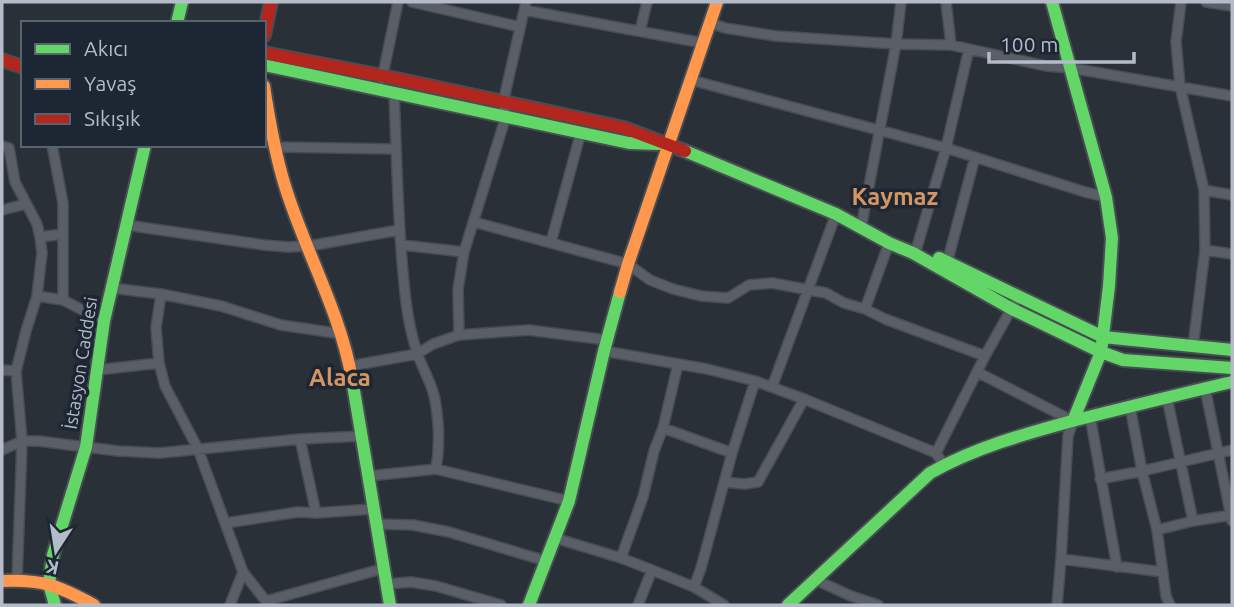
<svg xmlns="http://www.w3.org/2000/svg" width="1234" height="607" viewBox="0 0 1234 607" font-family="Ubuntu,sans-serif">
	<rect width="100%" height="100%" fill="#2a3038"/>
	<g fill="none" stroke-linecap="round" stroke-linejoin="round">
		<g stroke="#484c53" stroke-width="12">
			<path id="street" d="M412,2L520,27
				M946,2L951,45
				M1181,2L1176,42L1180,86L1204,190L1205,250L1193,346
				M1206,2L1232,6
				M524,10L703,43
				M710,23L725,28L776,36L896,44L951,45L1046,66L1071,68L1232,96
				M640,31L647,2
				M382,79L398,2
				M691,80L946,148L1085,192L1106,197
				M394,93C397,163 398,233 406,302C408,317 413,341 418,355C423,370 432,383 435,400C439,422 440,446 436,469
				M52,145L63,203V300
				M2,146L9,148L15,182L37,224L40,237L42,253L37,296L26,331L16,371L22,441L17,581
				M275,147L396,149
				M1204,190L1232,195
				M2,210L26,204
				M474,222L628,264L650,280L673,289L701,296L728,298L749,285L772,283L826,293L844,303L865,309L885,319L985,356
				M126,225L264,245L288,247L309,246L399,230
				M861,228L896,44L901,2
				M40,237L63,234
				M551,242L581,132
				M402,245L464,252
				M917,247L946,148L969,49
				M1205,250L1232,254
				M947,263L975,157
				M111,288L161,294L221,306L281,325L342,334
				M161,294L156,328L159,363L165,386L198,449L243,572L269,605
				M37,296L63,300L104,321
				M865,309L889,243
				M459,335L458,289L464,252L506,116L503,103L526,2
				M604,351L707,369L755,381L804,399L936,453L943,464
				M350,366L417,354L433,344L459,335L529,330L607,340
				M2,370L16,371
				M97,370L159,363
				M977,372L1073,421L1068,436L1061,559L1057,605
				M772,387L836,214
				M1205,388L1232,521
				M1167,398L1193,521
				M1130,406L1142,471L1157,530L1166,596L1170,605
				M1090,416L1117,567
				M663,428L732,453
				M300,439L316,513
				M2,450L22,441H38L118,451L160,453L300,439L363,436
				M936,453L985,356L1018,297
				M369,476L436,469L569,501
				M1100,479L1142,471L1232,450
				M725,482L744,484L758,482L804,399
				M226,523L298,512L316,513L373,509
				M376,524L413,525L449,532L546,561
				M1157,530L1193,521L1232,515
				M555,538L621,558L652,570L694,587L724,605
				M621,558L643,497L654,451L663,428L678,364
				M1061,559L1163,572
				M816,580L851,596L878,605
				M387,584L411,582L436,586L501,605
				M694,587L701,568L732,453L755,381
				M266,601L385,568
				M230,605L243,572
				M638,605L652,570"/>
		</g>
		<g stroke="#484c53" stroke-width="16">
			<path id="fast" d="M1052,2L1106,197L1112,238L1109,286L1101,352L1073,421
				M177,23L182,2
				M264,65L629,143L658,144
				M685,151L836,214L889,243L913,253L1012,309L1101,352L1123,360L1232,368
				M939,258L1103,337L1232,350
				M352,379L390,605
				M55,605L49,584L53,555L86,447L104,321L145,145
				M529,605L569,501L604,351L620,292
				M788,605L930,473C976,447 1025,434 1076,420C1128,407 1180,394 1232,382"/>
		</g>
		<g stroke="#484c53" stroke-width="16">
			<path id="slow" d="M264,86C269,119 275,154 285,186C305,251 340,311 352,379
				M620,292L628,264L717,2
				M2,581C43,579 59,586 94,605"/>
		</g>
		<g stroke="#484c53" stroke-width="16">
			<path id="jam" d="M264,35L271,2
				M264,53L383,76L624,128L685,151
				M2,60L23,67"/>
		</g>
		<use href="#street" stroke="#5a5e66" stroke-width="9"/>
		<use href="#fast" stroke="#63d668" stroke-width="12"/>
		<use href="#slow" stroke="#ff974d" stroke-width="12"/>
		<use href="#jam" stroke="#b3261e" stroke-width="12"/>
	</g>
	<g text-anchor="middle" stroke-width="7" stroke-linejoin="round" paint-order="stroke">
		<g font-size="18" fill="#b4bcc9" stroke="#1d2633">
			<text transform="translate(81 363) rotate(-81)" y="6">İstasyon Caddesi</text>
		</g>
		<g font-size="24" font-weight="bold" fill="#d59563" stroke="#1d2633">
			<text x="895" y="205">Kaymaz</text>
			<text x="340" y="386">Alaca</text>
		</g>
	</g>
	<rect width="1234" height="607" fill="none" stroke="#b4bcc9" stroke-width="7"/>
	<rect x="21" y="21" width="245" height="126" fill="#1d2633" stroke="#59626f" stroke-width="2"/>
	<rect x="35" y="44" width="35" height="10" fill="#63d668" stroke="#59626f" stroke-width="2"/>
	<text x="84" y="56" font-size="21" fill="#b4bcc9">Akıcı</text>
	<rect x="35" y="79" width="35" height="10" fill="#ff974d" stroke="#59626f" stroke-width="2"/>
	<text x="84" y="91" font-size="21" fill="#b4bcc9">Yavaş</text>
	<rect x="35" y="114" width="35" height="10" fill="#b3261e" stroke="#59626f" stroke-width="2"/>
	<text x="84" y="126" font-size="21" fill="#b4bcc9">Sıkışık</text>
	<g transform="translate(56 551) rotate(192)" stroke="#1d2633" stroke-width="5" paint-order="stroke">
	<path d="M0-5L12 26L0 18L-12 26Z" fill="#b4bcc9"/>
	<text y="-10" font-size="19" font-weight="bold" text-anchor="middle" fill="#b4bcc9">K</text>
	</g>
	<path d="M989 52v10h145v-10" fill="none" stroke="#b4bcc9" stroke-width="3.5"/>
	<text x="1000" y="52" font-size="21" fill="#b4bcc9" stroke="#1d2633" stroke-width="5" paint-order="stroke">100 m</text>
</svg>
